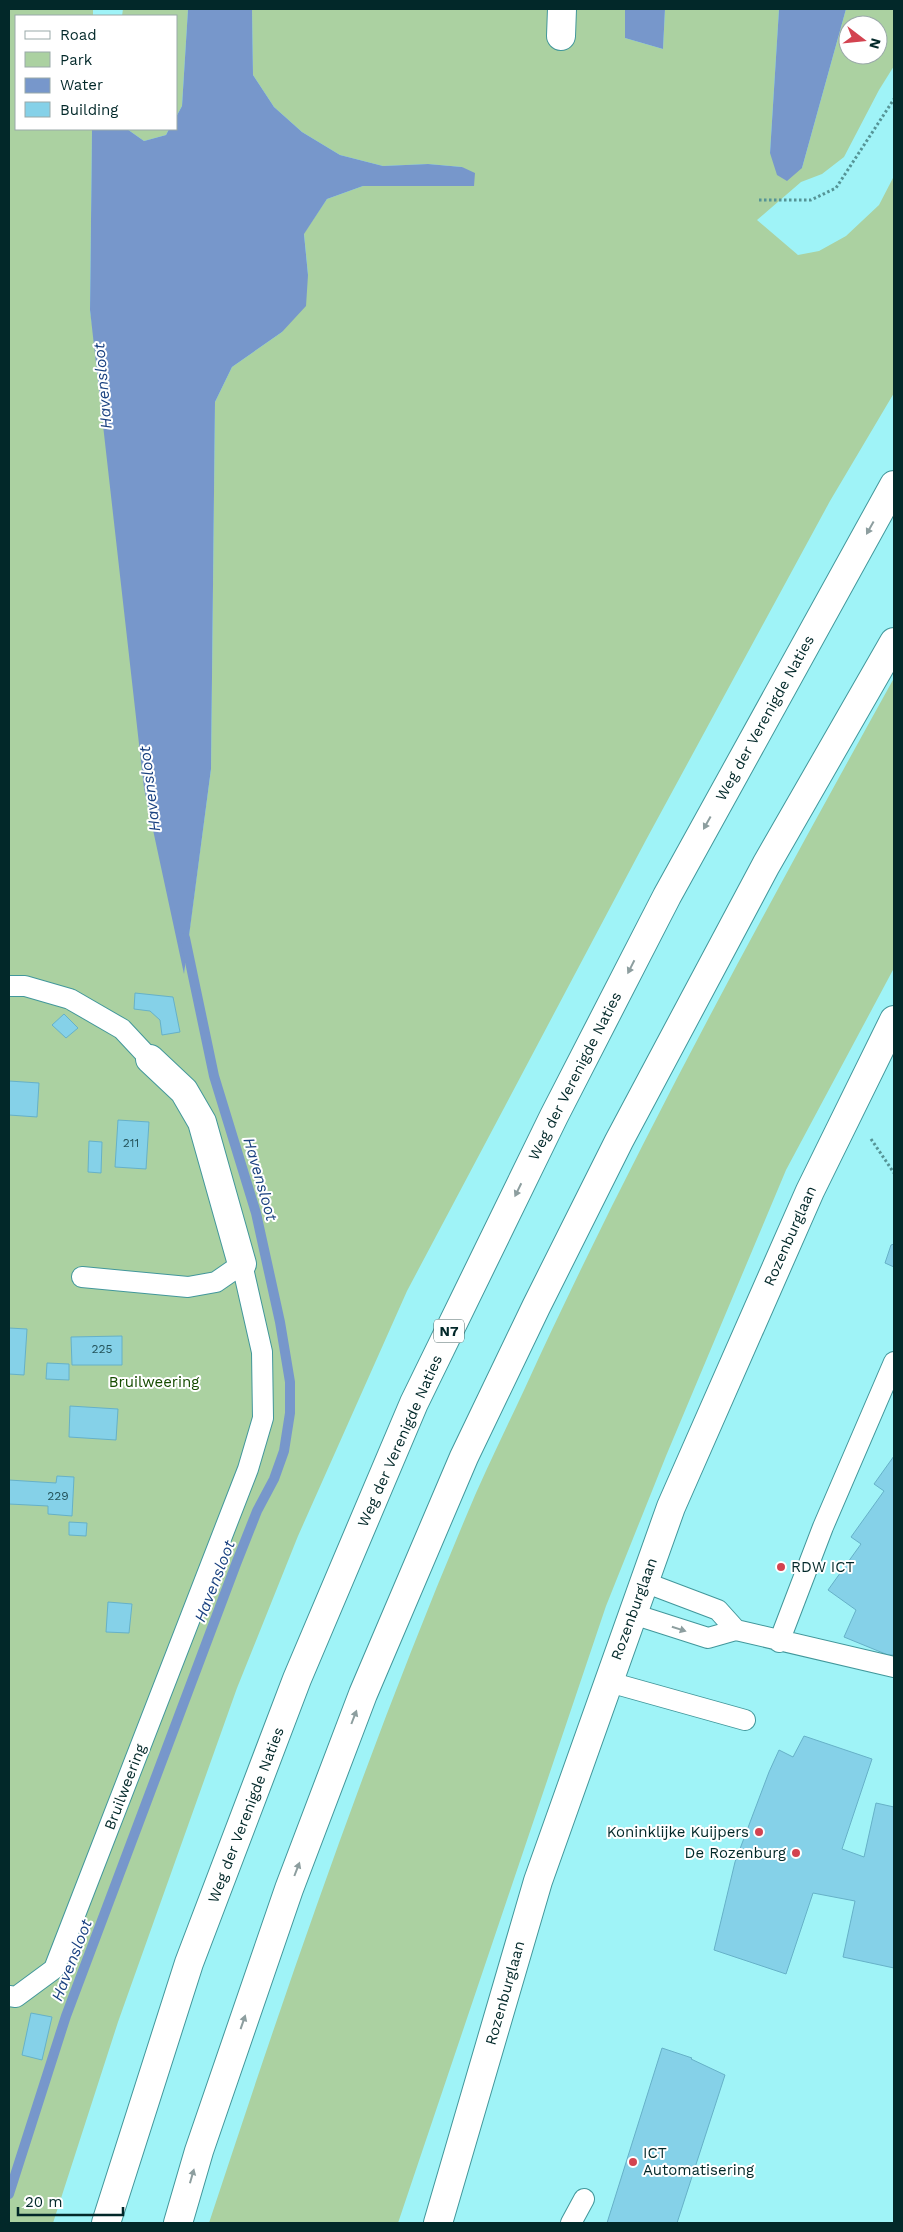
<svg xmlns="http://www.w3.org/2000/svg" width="903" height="2232" viewBox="0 0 903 2232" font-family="'Work Sans',sans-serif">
	<rect width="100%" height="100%" fill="#9ff3f7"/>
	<path fill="#abd1a1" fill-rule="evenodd" d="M9,9H93V16H16V129H92L90,310L184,972L211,769L215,402L232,367L282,332L308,275L304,233L327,199L363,186H474L462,167L428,164L383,166L340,155L302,132L274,107L253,75L252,9H625V38L663,49L665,9H779L770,153L802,168L846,9H894V66L879,90L844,157L822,174L801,182L757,220L798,255L819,251L846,236L879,205L894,176V393L830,501L646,840L407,1291L298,1536L237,1688L118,2022L53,2223H9ZM848,25H878V55H848Z
		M123,9H188L182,106L176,117V16H122Z
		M127,129H169L166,135L144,141Z
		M894,678V968L786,1170L666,1456L606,1606L398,2223H209C287,1986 368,1749 465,1519C483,1475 505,1431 525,1388C636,1145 765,911 894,678Z"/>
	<path fill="#7797cb" d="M188,9H252L253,75L274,107L302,132L340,155L383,166L428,164L462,167L475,173L474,186H363L327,199L304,234L308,275L306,306L282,332L232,367L215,402L211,769L184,974L144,788L90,310L92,129H127L144,141L166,135L169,129H176V117L182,106Z
		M625,9H665L663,49L625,38Z
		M779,9H846L802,168L787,181L777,175L770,153Z"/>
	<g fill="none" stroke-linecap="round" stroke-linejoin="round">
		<path stroke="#7797cb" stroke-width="10" d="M9,2194L66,2016L236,1564L257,1511L274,1479L284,1451L290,1413V1382L280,1322L256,1213L214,1076L185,938"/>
	</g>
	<path fill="#85d1e8" stroke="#66b1c8" d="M135,993L173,997L180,1032L162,1035L160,1020L150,1011L134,1009Z
		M64,1014L78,1028L66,1038L52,1025Z
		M9,1081L39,1083L37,1117L9,1115Z
		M118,1120L149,1122L146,1169L115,1167Z
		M89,1141L102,1142L101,1173L88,1172Z
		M894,1244V1267L885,1263L891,1245Z
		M9,1328L27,1329L24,1375L9,1374Z
		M122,1336V1365H72L71,1337Z
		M47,1363L69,1364V1380L46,1379Z
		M70,1406L118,1409L116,1440L69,1437Z
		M894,1456V1655H888L844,1637L856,1610L828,1590L861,1544L851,1537L884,1491L874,1484Z
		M57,1476L74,1477L72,1516L48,1514V1506L9,1504V1480L56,1483Z
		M69,1522L87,1523L86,1536L69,1535Z
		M108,1602L132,1604L129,1633L106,1632Z
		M804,1736L872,1759L842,1849L864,1857L876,1803L894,1807V1968L843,1957L855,1901L813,1893L786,1974L714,1950L735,1862L769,1772L779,1750L793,1757Z
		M31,2013L52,2017L42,2060L22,2055Z
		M662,2048L692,2058L691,2059L725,2075L677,2223H607Z"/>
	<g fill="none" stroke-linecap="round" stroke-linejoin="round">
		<g stroke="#42979b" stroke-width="22">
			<path id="service" d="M9,986H25L70,999L122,1029L150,1059
				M644,1582L718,1610L736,1630
				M633,1614L708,1638L736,1630L894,1667
				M779,1642L823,1527L894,1362
				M609,1682L745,1720
				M9,1996L16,1997L54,1969L248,1469L263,1418L262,1352L242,1264L216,1282L188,1287L82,1277
				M571,2223L584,2199"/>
		</g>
		<g stroke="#42979b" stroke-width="30">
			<path id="minor" d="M561,36L562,9
				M150,1059L184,1091L202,1122L242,1264
				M438,2223L538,1881L671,1507L810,1191L894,1020"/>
		</g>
		<g stroke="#42979b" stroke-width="30">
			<path id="trunk" d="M106,2223L189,1963L297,1679L414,1403L554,1116L667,896L894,485
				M178,2223L199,2151L289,1889L363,1694L464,1457L536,1307L619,1141L766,865L894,642"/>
		</g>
		<path stroke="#559496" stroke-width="3" stroke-dasharray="2.5 2.5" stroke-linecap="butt" d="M759,200H811L836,188L894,99
			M871,1139L894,1173"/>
		<use href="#service" stroke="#fff" stroke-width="20"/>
		<use href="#minor" stroke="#fff" stroke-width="28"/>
		<use href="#trunk" stroke="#fff" stroke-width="28"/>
	</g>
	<defs><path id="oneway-solid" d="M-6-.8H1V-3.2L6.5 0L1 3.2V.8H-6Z" transform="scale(1.25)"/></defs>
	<g fill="#8d9e9f">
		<use href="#oneway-solid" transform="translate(870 528) rotate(119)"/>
		<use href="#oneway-solid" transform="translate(707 823) rotate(119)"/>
		<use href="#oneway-solid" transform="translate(631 967) rotate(117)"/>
		<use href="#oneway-solid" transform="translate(518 1190) rotate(116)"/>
		<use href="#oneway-solid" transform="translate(679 1629) rotate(18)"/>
		<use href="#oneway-solid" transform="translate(354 1717) rotate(-69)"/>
		<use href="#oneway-solid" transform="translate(297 1869) rotate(-69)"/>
		<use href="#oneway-solid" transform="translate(243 2022) rotate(-71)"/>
		<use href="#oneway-solid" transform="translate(192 2176) rotate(-74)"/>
	</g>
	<g fill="#d34350" stroke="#fff" stroke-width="2">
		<circle cx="781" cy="1567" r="5"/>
		<circle cx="759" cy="1832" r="5"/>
		<circle cx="796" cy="1853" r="5"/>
		<circle cx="633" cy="2162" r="5"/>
	</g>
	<g text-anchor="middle" stroke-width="4" stroke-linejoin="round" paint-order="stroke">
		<g font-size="12" fill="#235259">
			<text x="131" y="1147">211</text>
			<text x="102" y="1353">225</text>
			<text x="58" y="1500">229</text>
		</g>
		<rect fill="#fff" stroke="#4e6869" stroke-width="1" x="434" y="1319.5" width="30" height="23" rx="4"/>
		<g font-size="14" font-weight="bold" fill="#022829">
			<text x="449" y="1336">N7</text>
		</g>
		<g font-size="15" fill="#022829" stroke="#fff">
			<text transform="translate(765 718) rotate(-61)" y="5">Weg der Verenigde Naties</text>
			<text transform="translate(575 1076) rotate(-63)" y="5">Weg der Verenigde Naties</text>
			<text transform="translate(790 1236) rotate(-66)" y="5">Rozenburglaan</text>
			<text transform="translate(400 1441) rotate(-66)" y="5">Weg der Verenigde Naties</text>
			<text transform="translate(634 1609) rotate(-70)" y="5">Rozenburglaan</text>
			<text transform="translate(125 1787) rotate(-69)" y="5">Bruilweering</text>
			<text transform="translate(246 1815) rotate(-69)" y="5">Weg der Verenigde Naties</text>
			<text transform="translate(505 1993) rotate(-74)" y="5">Rozenburglaan</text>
		</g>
		<g font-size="15" fill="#164c01" stroke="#fff">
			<text x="154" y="1387">Bruilweering</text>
		</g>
		<g font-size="15" fill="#022829" stroke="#fff" text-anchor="start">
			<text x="791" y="1572">RDW ICT</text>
			<text x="749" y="1837" text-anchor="end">Koninklijke Kuijpers</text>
			<text x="786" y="1858" text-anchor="end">De Rozenburg</text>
			<text x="643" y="2158">ICT<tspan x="643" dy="17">Automatisering</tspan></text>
		</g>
		<g font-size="16" font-style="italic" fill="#194180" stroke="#fff">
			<text transform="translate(102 386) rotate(-95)" y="6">Havensloot</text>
			<text transform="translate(149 789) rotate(-97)" y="6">Havensloot</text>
			<text transform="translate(261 1179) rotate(74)" y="6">Havensloot</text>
			<text transform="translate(214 1581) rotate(-69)" y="6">Havensloot</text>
			<text transform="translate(71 1960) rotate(-69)" y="6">Havensloot</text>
		</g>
	</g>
	<rect width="903" height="2232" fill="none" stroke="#022829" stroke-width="20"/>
	<rect x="15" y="15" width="162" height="115" fill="#ffffff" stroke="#9aa9a9"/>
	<rect x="25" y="31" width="25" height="8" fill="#ffffff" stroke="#9aa9a9"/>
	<text x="60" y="40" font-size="15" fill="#022829">Road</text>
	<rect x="25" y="52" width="25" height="15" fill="#abd1a1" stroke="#9aa9a9"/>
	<text x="60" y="65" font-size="15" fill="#022829">Park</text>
	<rect x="25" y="78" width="25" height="15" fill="#7797cb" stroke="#9aa9a9"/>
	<text x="60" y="90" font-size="15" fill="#022829">Water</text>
	<rect x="25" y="102" width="25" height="15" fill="#85d1e8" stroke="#9aa9a9"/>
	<text x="60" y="115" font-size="15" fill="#022829">Building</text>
	<g transform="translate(863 40) rotate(106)"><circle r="24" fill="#ffffff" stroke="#9aa9a9"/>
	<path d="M0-4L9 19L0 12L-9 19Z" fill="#d34350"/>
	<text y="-8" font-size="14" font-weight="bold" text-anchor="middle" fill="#022829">N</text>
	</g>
	<path d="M18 2207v8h105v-8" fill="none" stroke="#022829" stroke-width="2.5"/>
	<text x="25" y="2207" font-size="15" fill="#022829" stroke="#ffffff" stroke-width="4" paint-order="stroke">20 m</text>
</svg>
